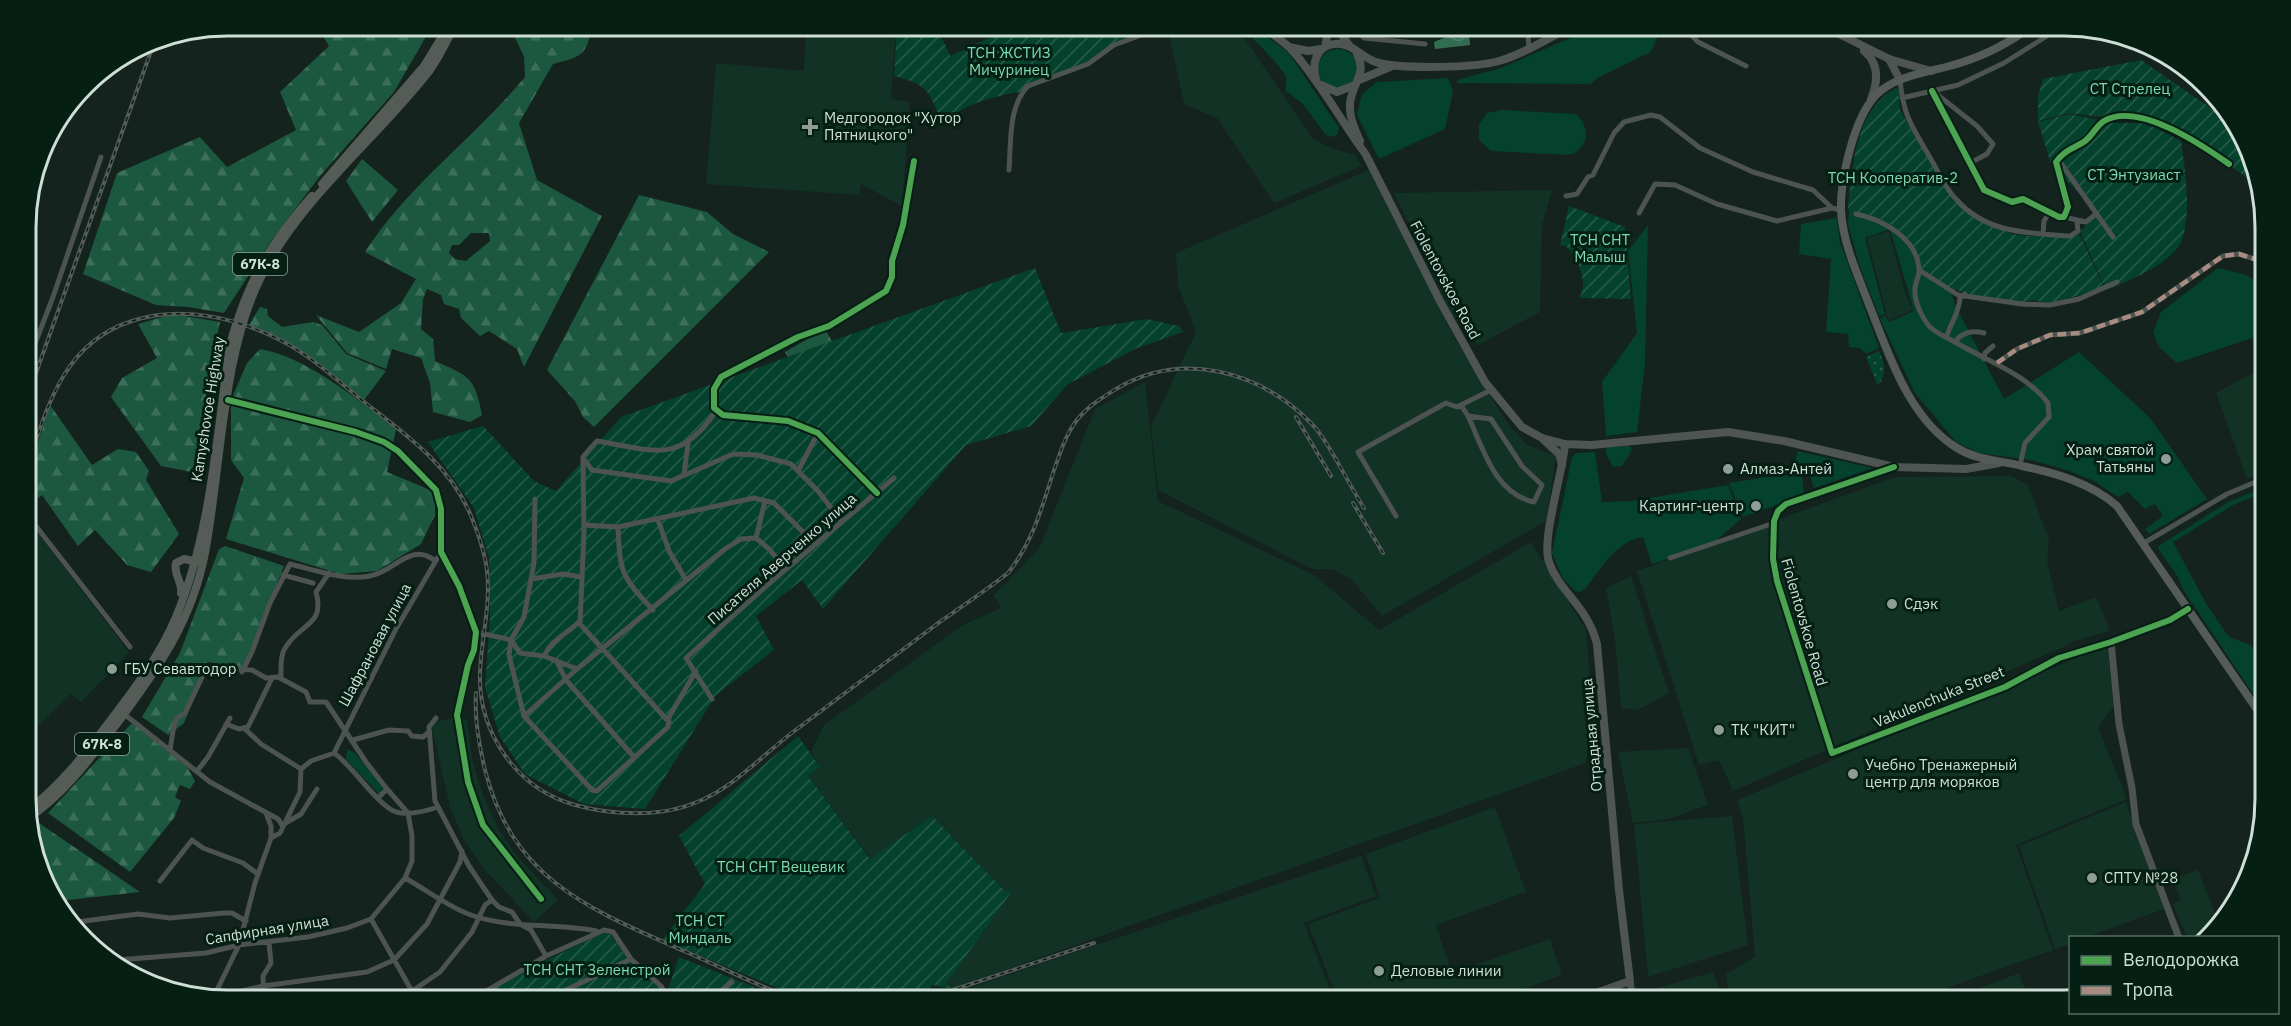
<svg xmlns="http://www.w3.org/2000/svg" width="2291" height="1026" viewBox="0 0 2291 1026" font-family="'IBM Plex Sans',sans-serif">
	<defs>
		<pattern id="forest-firs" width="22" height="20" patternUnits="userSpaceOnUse" patternTransform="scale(1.5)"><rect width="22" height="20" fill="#1c573f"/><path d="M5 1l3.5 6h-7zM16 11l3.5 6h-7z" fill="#3c6f5a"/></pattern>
		<pattern id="park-dots" width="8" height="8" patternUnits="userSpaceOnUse" patternTransform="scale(1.5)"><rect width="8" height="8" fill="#05422d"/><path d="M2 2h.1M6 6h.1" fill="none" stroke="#285d4b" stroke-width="1.8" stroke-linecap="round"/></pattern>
		<pattern id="garden-furrows" width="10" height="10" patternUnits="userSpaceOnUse" patternTransform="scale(1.5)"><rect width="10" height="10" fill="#05422d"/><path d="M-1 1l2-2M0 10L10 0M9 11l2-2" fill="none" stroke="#285d4b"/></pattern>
		<pattern id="water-waves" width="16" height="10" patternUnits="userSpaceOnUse" patternTransform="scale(1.5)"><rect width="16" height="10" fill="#326d53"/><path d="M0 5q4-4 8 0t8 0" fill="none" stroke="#4f816b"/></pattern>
	</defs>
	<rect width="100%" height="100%" fill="#14231d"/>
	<path fill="#113224" d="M814,25L896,26L891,99L910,102L902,206L861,184L859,195L706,184L716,63L804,71L806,27Z
		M1183,25L1216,26L1245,39L1313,139L1333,149L1356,155L1361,166L1274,203L1217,118L1184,104L1168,29Z
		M1369,170L1453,335L1506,421L1527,445L1556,456L1546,521L1382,616L1351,579L1332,569H1312L1158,490L1151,426L1196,332L1178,285L1176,253Z
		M1552,190L1542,225L1540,312L1478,345L1453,316L1394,193Z
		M1889,231L1905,292L1913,310L1888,320L1867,238Z
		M2256,371L2264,372L2265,473L2247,479L2216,393Z
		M1145,382L1158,501L1314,575L1379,630L1531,542L1586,630L1591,693L1586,763L952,989L946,985L1005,891L932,816L871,859L808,776L820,767L811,751L824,725L963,625L1001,608L994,595L1039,549L1095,409Z
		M2011,476L2028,485L2049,540L2047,561L2059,611L2096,597L2110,631L2070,642V644L1733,791L1719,760L1699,765L1637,571L1895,477Z
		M27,519L129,652L81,702L71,694L27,737Z
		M1631,576L1669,693L1638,710L1621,708L1615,639L1606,588Z
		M2107,645L2114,706L2098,727L2127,799L2016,845L2053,950L1913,1000H1730L1726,974L1755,957L1743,818L1737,800Z
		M455,718L467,719L472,758L482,793L499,830L520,859L558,900L534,922L484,869L464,840L450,807L431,724L435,721Z
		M1688,748L1708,805L1668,819L1633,823L1618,752Z
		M2126,802L2164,909L2087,937L2070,938V944L2055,949L2019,846Z
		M1495,807L1526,892L1436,925L1452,973L1550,939L1562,975L1491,1000H1338L1308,924L1380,898L1366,854Z
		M1732,816L1748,945L1648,977L1634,824Z
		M1361,856L1376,896L1304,923L1334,1000H934Z
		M2198,870L2220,926L2207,937H2187L2173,904L2181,900L2172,879Z
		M1713,972L1724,1000H1644L1643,992Z
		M2019,973L2029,1000H1949Z"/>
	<path fill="#05422d" d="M1600,25L1663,26L1667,36H1658L1651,52L1601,76L1590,84L1457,83V80L1501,68Z
		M1238,26H1252L1288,52L1339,128L1337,135L1330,137L1325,134L1303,104L1286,91C1285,87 1287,82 1286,77C1283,68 1247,31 1238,26Z
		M1318 69a20 20 0 1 1 40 0a20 20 0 1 1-40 0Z
		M1448,78L1453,92L1445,129L1379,159L1357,115L1362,94L1377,82Z
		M1896,88L1899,94L1905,231L1947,274L1955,305L2004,399L2079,352L2150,418L2207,499L2149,534L2145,529L2163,516L2155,504L2145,509L2128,492L2118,497L2094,481L2067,470L2031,460L1979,453L1956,442L1915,393L1880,319L1885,316L1889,322L1914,311L1890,229L1865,238L1885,314L1879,316L1860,267L1848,224L1852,174L1883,96Z
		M1502,110L1576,114C1591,127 1589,149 1569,155L1491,151L1479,140V124L1487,113Z
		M1837,218L1840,242L1879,348L1866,354L1860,348L1849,347L1848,334L1826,332L1831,259L1799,254L1801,224Z
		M1648,225L1645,364L1637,432L1606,436L1602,382L1637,333L1628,251Z
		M2218,268L2246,275L2264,285V334L2177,363L2159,347L2153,333L2161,312Z
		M1630,446L1632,450L1622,466L1613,467L1605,452L1607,447Z
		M1797,451L1873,468L1814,488L1808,469L1795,464Z
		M1595,452L1602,502L1631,501L1728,485L1741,519L1712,544L1652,564L1643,537C1616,541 1601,569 1585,589L1580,592L1575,591L1562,577L1552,553L1572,457L1576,453Z
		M1779,475L1802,476L1804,495L1743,517L1729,483Z
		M2265,487V492L2235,504L2173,542L2207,605L2229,637L2251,645L2265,672V708L2262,707L2184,591L2178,577L2157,547L2228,502Z
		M347,749L355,753L384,788L379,794L346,759Z"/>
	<path fill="url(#forest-firs)" fill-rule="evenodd" d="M317,26H432L394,92L320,176L271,241L224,313L188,307L156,305L83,274L117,173L200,137L227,167L296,130L280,92L329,46Z
		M509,26H591C588,55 581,57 553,64L519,123L537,180L602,216L524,367L517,349L489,331L480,336L461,318L459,309L444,304L441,295L427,289L423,299L421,329L433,339L435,361C469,376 475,377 482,415L470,422L433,412L430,383L421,358L392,349L386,369L347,353L316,315L359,332L401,303L416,279L365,252C408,185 474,138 525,77L524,56ZM471,233H489L490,241L466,261L455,259L449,253L452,245H459Z
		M362,159L398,190L372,222L346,181Z
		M639,195L707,212L733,234L769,252L594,427L583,417L575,401L547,370Z
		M260,307L267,309L268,316L282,327L313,322L322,325L346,354L386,371L364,400C328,370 294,341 249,325Z
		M173,314L220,322L206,393L205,441L191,472L161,466L111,397L122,378L157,358L138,324Z
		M825,329L847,368L799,377L785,352Z
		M260,349C307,357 358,400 396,429L387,472L435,492V515L421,544L377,571L340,574L226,539L244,478L231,460V408L234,393L247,363Z
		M50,405L92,465L118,449L136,452L149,471L146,480L179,534L151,572L127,565L95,530L78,546L42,495L28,506L27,504V477Z
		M225,546L284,566L243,670L208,662L184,723L168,735L142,717L180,653L219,549Z
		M132,723L187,767L195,781L190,789L180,785L175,797L181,801L174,818L130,872L48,813Z
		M36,821L140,892L59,901L28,827Z"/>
	<path fill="url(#park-dots)" d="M1879,351C1885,365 1887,373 1878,386L1866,357Z"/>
	<path fill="url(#garden-furrows)" d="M897,26H928L943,40L950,56L1015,26H1166L1113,43L1088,63L1021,92C1010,92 975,102 965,108C956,113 951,117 940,119C928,88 927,85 894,76Z
		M2141,60L2231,122L2257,186L2238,171L2143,115L2100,117L2069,113L2038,121V97L2043,79Z
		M1899,88V108L1945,188L1985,223L2012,234L2027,236L2071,237L2079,233L2105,289L2049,303L2032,300L2023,302C1983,296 1955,297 1923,270C1916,264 1915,253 1910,245C1897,221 1873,214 1848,210C1852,169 1855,105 1899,88Z
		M2069,114L2113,123H2146L2181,141C2185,168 2195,230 2175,251C2157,270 2130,280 2106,290L2080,231L2099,214L2051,164L2038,122Z
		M1569,206L1625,227L1631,299L1579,298C1589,282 1578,259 1566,246L1560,245Z
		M1035,268L1061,333L1147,319L1179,326L1183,332L1137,348L1068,384L1031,426L966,445L823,609L802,580L756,616L774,650L716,695L645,809L584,804L525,774L500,737L485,687L490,616L489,558L474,508L428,442L483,426L534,481L556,491L621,417Z
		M798,736L820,767L808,776L870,859L932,816L1005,891H1012L946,984L952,989L933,985L917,1000H807L662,940L705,884L679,836Z
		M605,932L611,935L628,958L667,992L679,957L784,999L464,1000Z"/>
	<path fill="url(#water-waves)" d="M1465,29L1469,33L1470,45L1435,49L1434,42Z"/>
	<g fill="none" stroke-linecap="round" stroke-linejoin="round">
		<path stroke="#4d5350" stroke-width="5" d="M1350,25L1364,38L1425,44
			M1527,25L1529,48
			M1682,25L1698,42L1746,66
			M1900,80C1904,118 1911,124 1929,156C1938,170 1944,187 1956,199C1986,234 2029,233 2070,236L2078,231L2077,222
			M1932,91L1984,190L2012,202L2023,199L2059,217H2064L2068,207L2056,162C2063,151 2075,148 2085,141C2093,135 2096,126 2104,121C2138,101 2202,145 2229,164
			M1934,92L1977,126L1993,144L1987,154L1970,163
			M1902,98L1958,85L2004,63L2047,36
			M2056,162H2060L2113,237
			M1009,170C1011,144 1008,106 1028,86L1088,64L1114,45L1169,25
			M1566,196L1577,194L1588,177L1593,175L1614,133L1624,122L1651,115L1660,117L1700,148L1753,172L1813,190L1832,208L1841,210
			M1639,213L1655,184L1675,185L1717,204L1777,221L1832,208
			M1856,214C1882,219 1919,239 1919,271C1919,277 1915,283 1915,289C1914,301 1922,318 1930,327C1936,333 1946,337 1953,341C1985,360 2025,373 2048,403L2049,417L2025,443L2020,465
			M2064,217L2086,222L2096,214
			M2043,234L2044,221L2049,213
			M1919,270L1958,295L2022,304L2050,305L2079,299L2117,282
			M1947,337C1947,329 1959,315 1960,298L1965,294
			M1955,342C1962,332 1972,330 1984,333
			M1984,359L1985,353L1993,346
			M1997,363L2017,349L2050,335L2080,333L2142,312L2223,256L2239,254L2264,262
			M26,367L53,297L101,157
			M228,400L356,432L384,442L398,451L436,490L441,509V552L459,586L476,632L474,650L468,665L457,715L468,782L483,825L541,899
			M1461,405L1468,416L1491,419L1522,466L1542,485L1534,502C1495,494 1483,448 1468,416
			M583,457L584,532L580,624L669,722
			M583,457L597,441C653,450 679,466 716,411
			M583,458L592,470L671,481L733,454L757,455L791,464L818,491L842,522
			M1892,468L1786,504L1778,511L1774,521L1773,559L1777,581L1832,753L2005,687L2059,658L2111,642L2170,620L2188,609
			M798,471L818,433
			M684,475L688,443
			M877,493L818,433L788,421L723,415L714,408V389L721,377L798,337L829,326L886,291L892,277V261L903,225L914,161
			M535,499L534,563L524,617L511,640L509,655L524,716L592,790L597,791L668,727L669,717L696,671
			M1396,516L1358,452L1446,403L1457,407L1491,390
			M658,520L669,551L686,580
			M32,521L130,647
			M584,525L618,527L754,498L774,503L815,544
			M618,527C620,573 621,576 653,610
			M756,538L765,501
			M2144,543L2227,494L2265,478
			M1670,558L1774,523
			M283,575L313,583
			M531,579L563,574L582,577
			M476,632L511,640L520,653L544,656L577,669L725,549L741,539L756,538L769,549L786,569
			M544,656C552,639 567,634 580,621
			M556,660L566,680L634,757
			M242,672L252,652L270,603L290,564C315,570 344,581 370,576C394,572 410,542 434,560
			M281,678C281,669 280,658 284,650C298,623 326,627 316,592L329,573
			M712,699L686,658L772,581L894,478
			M124,714L210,782L278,819L282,825
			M524,716L577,669
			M436,718L429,727L435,801L469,866L492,900L499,907L512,912L520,924L531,930L546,956
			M226,724L239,729L248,727L272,678
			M244,728L261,744L301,769
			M353,740L389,730L408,731L412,736L423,737L429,732
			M170,750L174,725L177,718L185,713L205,671L223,668L252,670L266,678L278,677L306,692L310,702H326L366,762L387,789L379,797
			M334,753L396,629L441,552
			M197,771L208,757L230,718
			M266,813L271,826V838
			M284,824L301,814L317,789
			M405,878C427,890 448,907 471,915C510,929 555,923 596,931
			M160,881L192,840L203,848L243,863L258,874
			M371,919L413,993L422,1000
			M69,923L138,914L170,918L224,913H232L246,921
			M117,960L206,953L239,945L308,937L347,928L371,919L405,878L412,861V836L408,813L387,789
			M210,997L217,990L239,945L255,883L271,838L280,833L300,792L301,769L311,761L334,753C353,766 377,805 396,812C409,816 426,811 438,807
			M212,998L263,986L367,972L394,960L427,924L460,862L462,851
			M264,1000L263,976L271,963L269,943
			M399,1000L440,972L472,932L485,905L492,900
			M471,1000L546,956L604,930L613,932L631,959L661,986L664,991L663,1000
			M545,1000L631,959
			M627,1000L637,994L653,1000
			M710,1000L732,982"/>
		<path stroke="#4d5350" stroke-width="7" d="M2111,642L2119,724L2132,788L2136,824L2179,938
			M1630,981L1633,1000"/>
		<path stroke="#4f5552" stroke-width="8" d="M1261,25C1270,33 1282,40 1291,49C1319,80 1339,118 1364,152
			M1334,25L1349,45
			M1821,25L1889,59L1931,71
			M1289,47L1308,51L1321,49
			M1325,47L1329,25
			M1864,51C1880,64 1878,82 1871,99
			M1357,54C1368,73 1351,85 1350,104C1349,118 1355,129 1360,141
			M1889,59L1900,80
			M1316,79C1311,63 1317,46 1334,44C1352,41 1363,60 1379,63C1404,69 1474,68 1499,61C1524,54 1550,37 1574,25
			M1359,80L1390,67
			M1321,85L1337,92L1355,85
			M1366,155L1441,303L1485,382L1522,427L1542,438L1565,444L1592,445L1728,432L1784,441L1894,467L1966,469L1999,463
			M1543,439L1559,454L1562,465
			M1565,444C1563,472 1541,540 1549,562C1559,592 1587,605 1597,644L1619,890L1630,981L1576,1000"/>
		<path stroke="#555c58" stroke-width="8" d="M2033,25C2011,42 1986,55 1960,63C1933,72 1897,74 1876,95C1854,118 1840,179 1841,211C1843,243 1857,273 1868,302C1888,352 1908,418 1957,448C1978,461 1999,460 2022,466C2055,473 2091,483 2117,506L2265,721
			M322,184L424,66L449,25
			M181,593C183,582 173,575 176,563L184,559L198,562
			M27,811C60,786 85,754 110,721C135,688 160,655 176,617C211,534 217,433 230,344C248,281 268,246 312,196
			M27,819C65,794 92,756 119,721C159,667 192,621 205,553C221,468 222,356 260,279C299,199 376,140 430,70C440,56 447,40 455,25"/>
		<g stroke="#545b58" stroke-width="4">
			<path id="rail" d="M26,401L155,40
				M1296,417L1331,476
				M27,468C47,407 63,343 132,321C180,305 235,317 280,340C312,356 340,383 368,405C408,436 451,467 471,516C478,533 485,552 487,571C491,606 481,639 480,673C478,733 517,789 575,805C612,815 660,818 697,802C735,787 764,753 797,729C843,694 890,659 937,624C961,607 985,591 1008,573C1033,542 1042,507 1054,470C1060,454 1064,438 1074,424C1085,408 1100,399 1116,389C1181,350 1258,370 1311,423C1328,440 1349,485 1364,508
				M1353,503L1383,553
				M476,693C474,719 479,745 485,770C513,880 589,909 684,951C721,967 758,986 797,1000
				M923,1000L1094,943"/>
		</g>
		<use href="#rail" stroke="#051f14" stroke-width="1.5" stroke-dasharray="4.5" stroke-linecap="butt"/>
		<path stroke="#a88b81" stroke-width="4.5" stroke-dasharray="9 4.5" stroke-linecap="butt" d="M1997,363L2017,349L2050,335L2080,333L2142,312L2223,256L2239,254L2264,262"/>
		<g stroke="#051f14" stroke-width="10">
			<path id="cycleway" d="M1932,91L1984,190L2012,202L2023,199L2059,217H2064L2068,207L2056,162C2063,151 2075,148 2085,141C2093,135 2096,126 2104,121C2138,101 2202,145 2229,164
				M228,400L356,432L384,442L398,451L436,490L441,509V552L459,586L476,632L474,650L468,665L457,715L468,782L483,825L541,899
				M1894,467L1786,504L1778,511L1774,521L1773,559L1777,581L1832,753L2005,687L2059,658L2111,642L2170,620L2188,609
				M877,493L818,433L788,421L723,415L714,408V389L721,377L798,337L829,326L886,291L892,277V261L903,225L914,161"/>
		</g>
		<use href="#cycleway" stroke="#4ca352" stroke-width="6"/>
	</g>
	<g fill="#8e9d95" stroke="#051f14" stroke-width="2">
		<path d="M807 118h6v6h6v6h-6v6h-6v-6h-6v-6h6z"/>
		<circle cx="2166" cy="459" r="6"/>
		<circle cx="1728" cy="469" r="6"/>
		<circle cx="1756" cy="506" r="6"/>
		<circle cx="1892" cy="604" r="6"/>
		<circle cx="112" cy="669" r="6"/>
		<circle cx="1719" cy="730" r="6"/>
		<circle cx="1853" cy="774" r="6"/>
		<circle cx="2092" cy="878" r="6"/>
		<circle cx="1379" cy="971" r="6"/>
	</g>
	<g text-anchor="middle" stroke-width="6" stroke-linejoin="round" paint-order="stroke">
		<g fill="#051f14" stroke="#92a59c" stroke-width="1.5">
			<rect x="233" y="253" width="54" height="22" rx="4.5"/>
			<rect x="75" y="733" width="54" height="22" rx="4.5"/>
		</g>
		<g font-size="14" font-weight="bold" fill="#cfdfd6">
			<text x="260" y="269">67К-8</text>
			<text x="102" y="749">67К-8</text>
		</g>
		<g font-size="15" fill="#7ddaaf" stroke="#051f14">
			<text x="1009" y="58">ТСН ЖСТИЗ<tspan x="1009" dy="17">Мичуринец</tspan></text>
			<text x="2130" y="94">СТ Стрелец</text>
			<text x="2134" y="180">СТ Энтузиаст</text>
			<text x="1893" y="183">ТСН Кооператив-2</text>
			<text x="1600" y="245">ТСН СНТ<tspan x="1600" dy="17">Малыш</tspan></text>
			<text x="781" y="872">ТСН СНТ Вещевик</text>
			<text x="700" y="926">ТСН СТ<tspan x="700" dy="17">Миндаль</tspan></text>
			<text x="597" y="975">ТСН СНТ Зеленстрой</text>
		</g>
		<g font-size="15" fill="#cfdfd6" stroke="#051f14" text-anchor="start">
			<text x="824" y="123">Медгородок "Хутор<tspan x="824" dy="17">Пятницкого"</tspan></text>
			<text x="2154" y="455" text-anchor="end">Храм святой<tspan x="2154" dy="17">Татьяны</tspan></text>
			<text x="1740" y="474">Алмаз-Антей</text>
			<text x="1744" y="511" text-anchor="end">Картинг-центр</text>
			<text x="1904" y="609">Сдэк</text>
			<text x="124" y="674">ГБУ Севавтодор</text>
			<text x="1731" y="735">ТК "КИТ"</text>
			<text x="1865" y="770">Учебно Тренажерный<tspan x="1865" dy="17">центр для моряков</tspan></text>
			<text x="2104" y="883">СПТУ №28</text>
			<text x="1391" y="976">Деловые линии</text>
		</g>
		<g font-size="15" fill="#cfdfd6" stroke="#051f14">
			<text transform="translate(1445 280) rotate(62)" y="5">Fiolentovskoe Road</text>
			<text transform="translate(208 409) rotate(-81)" y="5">Kamyshovoe Highway</text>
			<text transform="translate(782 559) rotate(-41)" y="5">Писателя Аверченко улица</text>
			<text transform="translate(1804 622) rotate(74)" y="5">Fiolentovskoe Road</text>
			<text transform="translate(375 645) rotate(-62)" y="5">Шафрановая улица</text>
			<text transform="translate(1939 697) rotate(-22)" y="5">Vakulenchuka Street</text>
			<text transform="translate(1592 735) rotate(-95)" y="5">Отрадная улица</text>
			<text transform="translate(267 930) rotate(-9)" y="5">Сапфирная улица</text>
		</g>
	</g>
	<path d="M0 0H2291V1026H0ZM227 36H2064A191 191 0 0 1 2255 227V799A191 191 0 0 1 2064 990H227A191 191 0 0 1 36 799V227A191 191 0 0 1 227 36Z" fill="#051f14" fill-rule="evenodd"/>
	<path fill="none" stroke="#cfdfd6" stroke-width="3" d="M227 36H2064A191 191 0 0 1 2255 227V799A191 191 0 0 1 2064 990H227A191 191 0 0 1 36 799V227A191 191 0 0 1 227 36Z"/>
	<rect x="2069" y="936" width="210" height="78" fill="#051f14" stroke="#566c62" stroke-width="1.5"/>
	<rect x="2081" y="956" width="30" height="9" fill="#4ca352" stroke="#566c62" stroke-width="1.5"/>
	<text x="2123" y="966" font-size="18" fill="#cfdfd6">Велодорожка</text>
	<rect x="2081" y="986" width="30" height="9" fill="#a88b81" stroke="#566c62" stroke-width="1.5"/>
	<text x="2123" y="996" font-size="18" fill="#cfdfd6">Тропа</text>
</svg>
